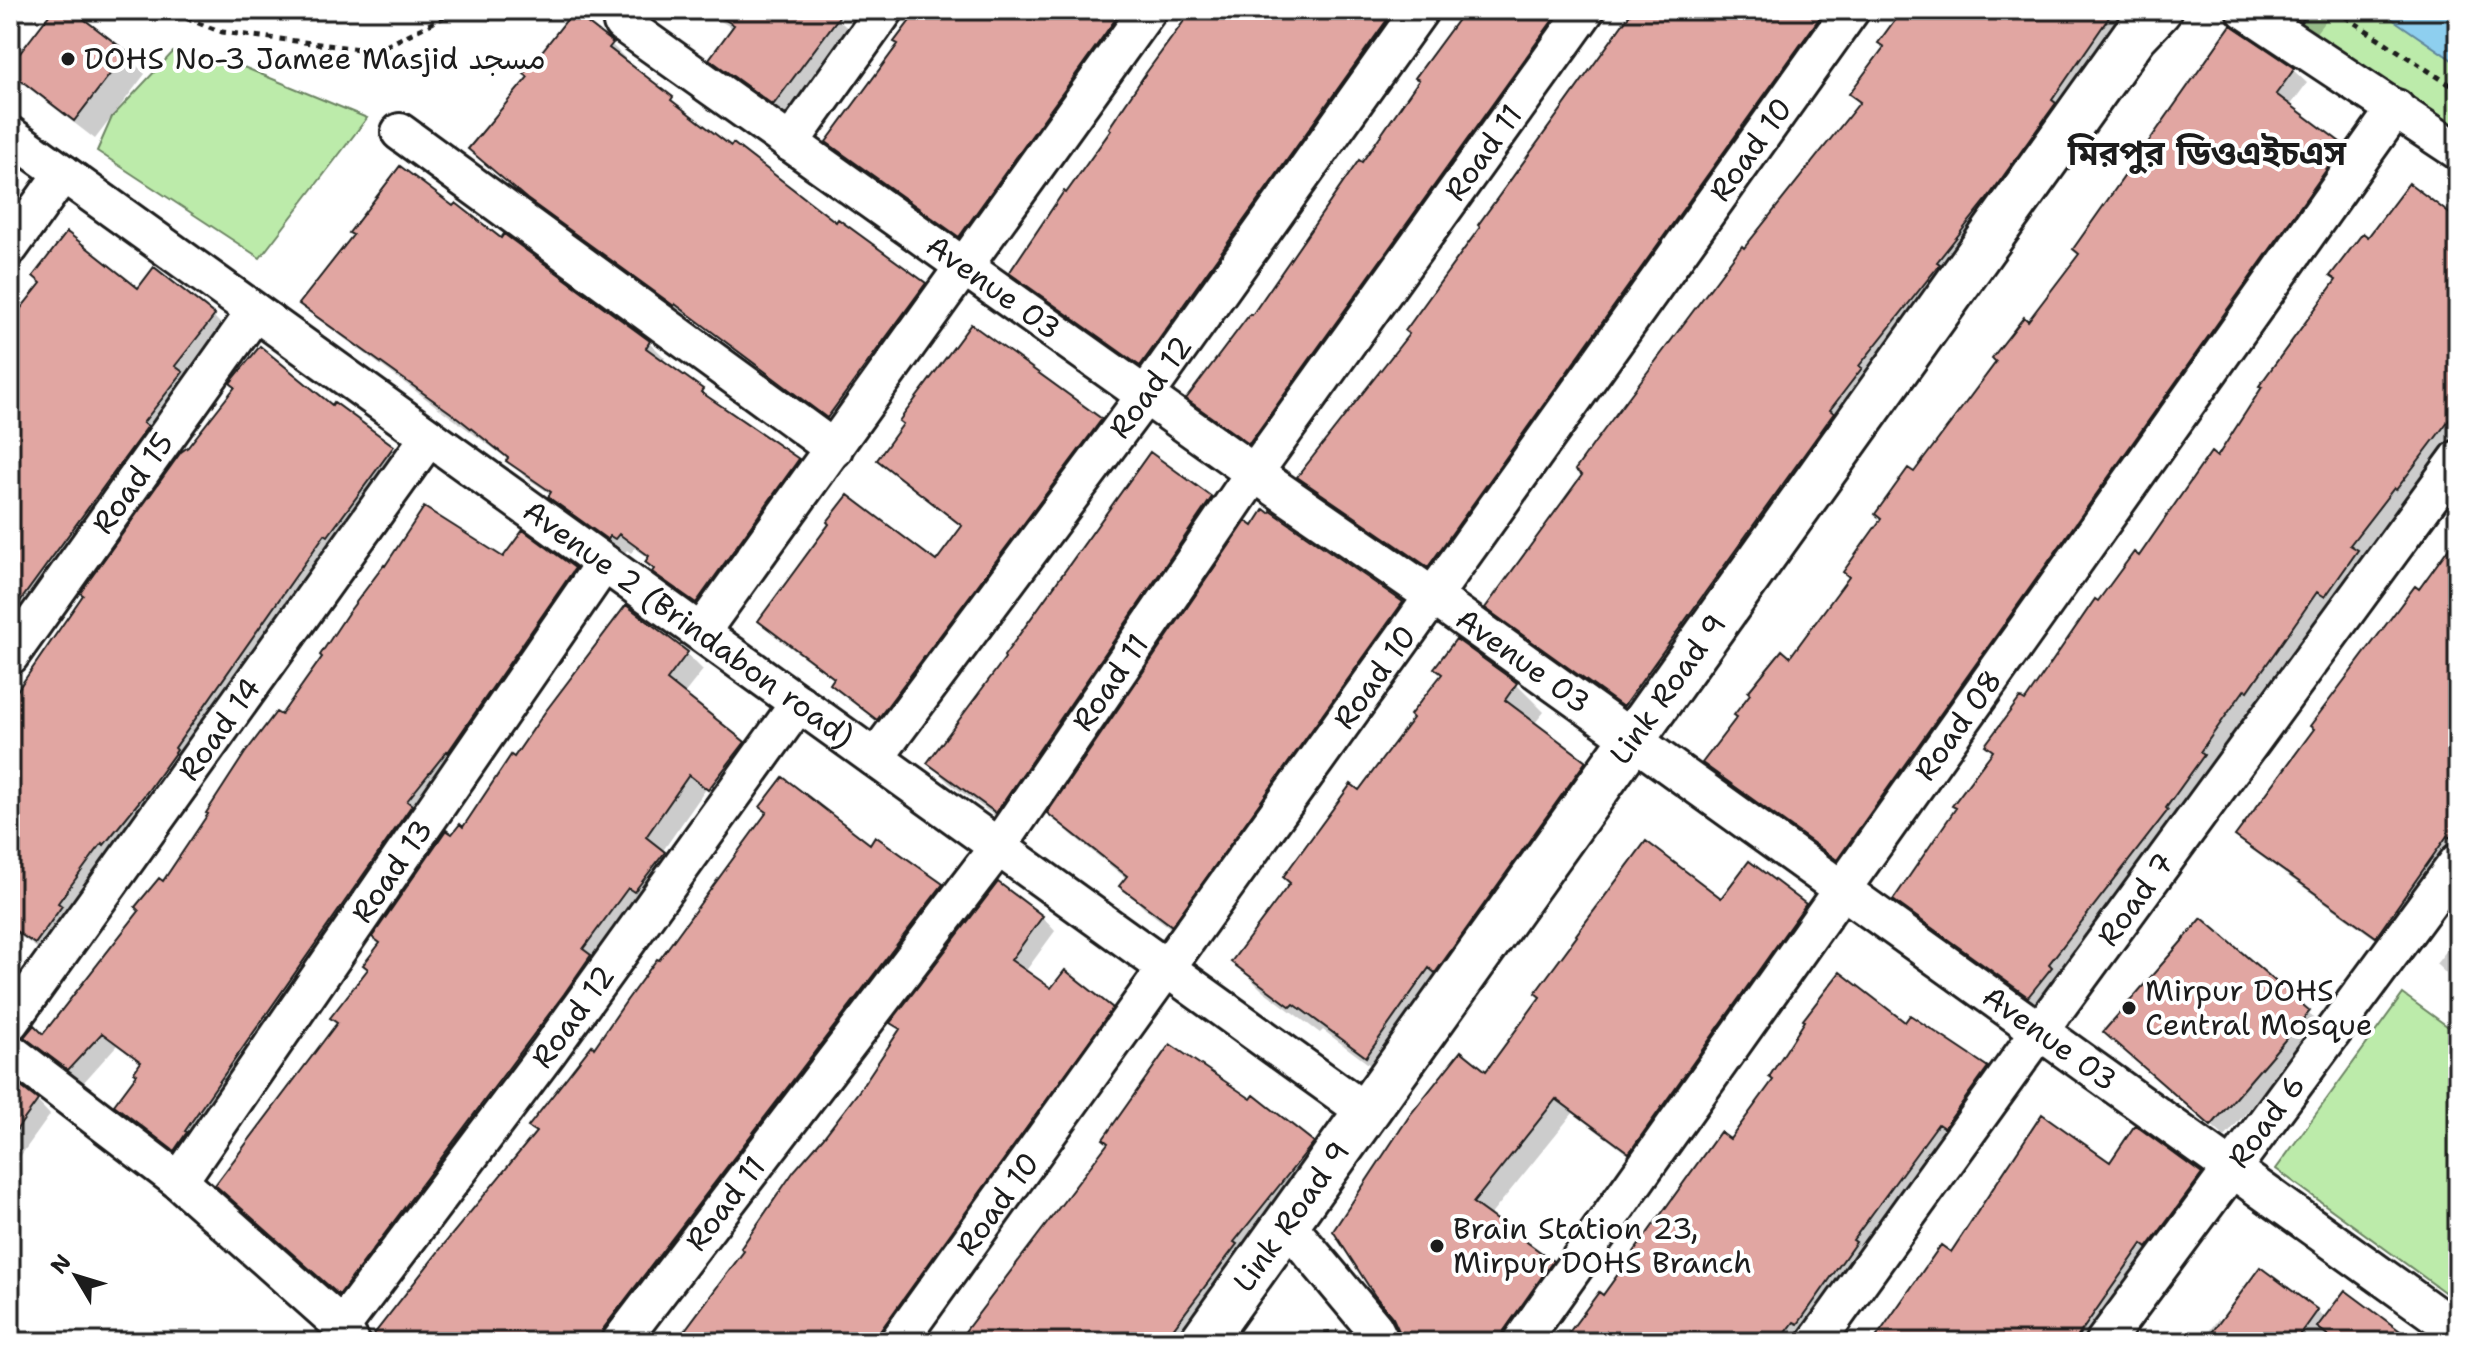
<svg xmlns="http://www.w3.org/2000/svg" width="2468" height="1352" viewBox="0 0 2468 1352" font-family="'Shantell Sans','Playpen Sans Arabic','Noto Sans Bengali',sans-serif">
	<rect width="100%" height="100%" fill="#fff"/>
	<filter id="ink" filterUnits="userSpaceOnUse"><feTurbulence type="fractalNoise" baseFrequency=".0125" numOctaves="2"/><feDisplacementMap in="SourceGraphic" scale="16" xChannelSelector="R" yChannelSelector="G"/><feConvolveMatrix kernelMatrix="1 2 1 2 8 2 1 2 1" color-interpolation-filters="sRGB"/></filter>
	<g filter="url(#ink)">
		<path fill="#bcebaa" stroke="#6c8463" stroke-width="2" d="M2264,10H2458V139Z
			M173,52L241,66L367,118L260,258L97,151L112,117Z
			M2403,994L2458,1034V1302L2276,1169Z"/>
		<path fill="#8ecfef" stroke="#60879b" stroke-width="2" d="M2380,10H2458V64L2385,14Z"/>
		<path fill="#0003" d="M55,10H68L125,54L145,74L95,139L30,89L10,70Z
			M702,10H827L851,31L787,116L725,72L712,59L734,29Z
			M920,10H1150L976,251L844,158L828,142L900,44Z
			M1193,10H1420L1156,379L1026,287L1012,273Z
			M1476,10H1594L1267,459L1206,416L1188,399L1252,318Z
			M1634,10H1851L1443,580L1315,492L1300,477L1411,334Z
			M1905,10H2142L1641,723L1504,625L1487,607L1745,251L1862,103Z
			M2279,10H2316L2326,20L2315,34Z
			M611,44L625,58L623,61L686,113L836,225L925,284L939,298L842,430L690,316L688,318L544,213L484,163Z
			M2293,70L2307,83L2290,106L2343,146L2356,160L1851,872L1718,776L1704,763L1791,659L1851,578L1914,475L2028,323Z
			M454,209L649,342L665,358L662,362L702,391L717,407L758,431L798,461L814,476L712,617L670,587L654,571L650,559L635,548L631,553L627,550L624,554L566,512L552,495L524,476L509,460L318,319L302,304Z
			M2458,223V439L2363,558L2370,565L2042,1009L1909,913L1896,900L2025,704L2099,604L2140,559L2218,460L2369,240Z
			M154,270L214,317L231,334L10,658V326L138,291Z
			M335,405L393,448L407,462L50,957L10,929V705Z
			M1101,420L1115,435L893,733L847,698L833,683L835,680L775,636L760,621L936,563L963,528L895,475L880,460Z
			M1211,498L1231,518L1017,832L949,783L929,763Z
			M2458,539V856L2391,950L2252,850L2238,836Z
			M503,560L574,570L588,583L189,1163L131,1119L117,1105L139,1074L142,1064L117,1045L83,1083L27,1036L43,1037L163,884L281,718Z
			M1402,603L1425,626L1196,947L1145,909L1122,886L1127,879L1072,835L1049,813Z
			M627,608L687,654L703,670L684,694L760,760L725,804L706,789L662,852L680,870L356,1310L234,1201L370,969L452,837L463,830Z
			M1516,684L1544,712L1534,724L1585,762L1613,790L1394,1083L1323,1030L1320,1033L1261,989L1234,962L1359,792Z
			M769,812L870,847L875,839L942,886L959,903L624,1342H372L538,1133Z
			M998,885L1042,917L1055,931L1025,972L1051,991L1112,1009L1125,1023L895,1342H678L711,1300L860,1092L901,1030L893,1022Z
			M1804,906L1820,922L1646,1168L1573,1113L1489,1217L1552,1262L1567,1278L1523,1342H1407L1486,1073Z
			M2458,936V985L2436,964Z
			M2308,1013L2321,1026L2225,1137L2119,1045Z
			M1905,1025L1987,1068L2000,1081L1802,1342H1564L1730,1142Z
			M10,1094L37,1101L50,1115L14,1165L10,1163Z
			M1313,1143L1327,1158L1189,1342H964Z
			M2111,1165L2201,1175L2217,1191L2102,1342H1874L1952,1255Z
			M2260,1270L2326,1318L2410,1342H2201L2218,1319L2222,1322Z"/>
		<path fill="#e1a6a2" stroke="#1c1c1c" stroke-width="2" d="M53,10H72L127,52L74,121L10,72V66Z
			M708,10H844L773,105L709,59L734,25Z
			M918,10H1122L959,237L826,142L898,44L894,42Z
			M1192,10H1394L1140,366L1009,273L1064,191L1066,193L1111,130L1109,128L1146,73Z
			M1465,10H1560L1249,444L1186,399L1250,314L1252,315L1359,160L1362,162L1419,80L1415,78Z
			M1633,10H1819L1823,13L1428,567L1297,477L1409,334L1405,331L1480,227L1478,225Z
			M1902,10H2114L2052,100L2056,103L1987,199L1937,262L1940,264L1859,366L1862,368L1830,410L1834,413L1623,707L1485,608L1582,475L1575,470L1595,442L1742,246L1744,248L1860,102L1849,94L1884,47L1878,43Z
			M2283,10H2311L2301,22Z
			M573,12L613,43L609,48L673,97L671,100L731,146L733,143L836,222L838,219L926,283L827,418L675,304L674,306L527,199L468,149L528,77L524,74Z
			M2231,25L2295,68L2276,94L2344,145L1837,860L1702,763L1737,717L1734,715L1750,694L1748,692L1782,650L1790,657L1849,577L1843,572L1881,519L1875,514L1908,468L1914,472L1996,362L1992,358L2024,317L2028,321L2079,254L2073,249Z
			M400,166L453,206L456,203L501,238L504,234L650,341L646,348L703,389L701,392L799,459L696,603L652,572L654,569L645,562L649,556L619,534L615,539L610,536L608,540L548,497L551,492L506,461L508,458L458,418L299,304L353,235L349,233Z
			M2409,183L2458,220V408L2396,490L2394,488L2350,545L2358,550L2325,597L2317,592L2248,691L2245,689L2200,752L2204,755L2166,808L2168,810L2049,964L2052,967L2028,997L1893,900L1956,808L1952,806L1993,751L1985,745L2020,698L2025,701L2095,599L2098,601L2134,552L2139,556L2211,452L2217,457L2262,387L2259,386L2336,280L2330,276L2363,233L2368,237Z
			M67,232L138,288L154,267L215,315L175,366L183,372L143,423L148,426L10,615V322L41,283L33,276Z
			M971,324L1102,419L877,720L830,684L834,678L758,621L829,524L827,522L848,495L936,561L962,526L877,460L903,424L899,421Z
			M260,346L332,405L334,402L394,446L328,536L325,534L175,748L177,750L147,792L104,845L102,843L58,903L62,906L35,944L10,927V701L83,595L80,593L181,452L188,447L235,387L230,383Z
			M1150,452L1212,497L996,813L927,763L1005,658L1004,656Z
			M424,507L503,557L523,530L575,568L448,752L447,751L407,801L412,805L185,1131L187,1132L174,1151L114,1105L137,1074L134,1072L141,1062L102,1033L68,1070L24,1037L34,1025L43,1034L139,911L135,907L159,878L163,881L208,814L206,813L245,753L276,712L281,715L322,657L320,655L348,613L384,565L385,566Z
			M1264,509L1269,513L1271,511L1403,602L1172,926L1119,886L1127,876L1047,813L1246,521L1253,526Z
			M2458,535V841L2447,836L2376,937L2235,836L2314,729L2310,726L2415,586L2419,589Z
			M626,605L688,652L667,680L745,742L708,790L689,775L646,837L665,852L634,892L628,888L583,949L591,955L564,994L339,1295L215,1185L337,1023L330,1018L368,969L363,965L380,943L372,937L446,830L452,834L460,824L463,827L511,755L514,757L545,712Z
			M1456,639L1517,683L1505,700L1586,761L1435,973L1429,968L1366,1057L1294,1004L1291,1007L1231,962L1290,883L1283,877L1351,784L1359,790L1413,718L1410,715L1442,674L1434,668Z
			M783,777L870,844L875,836L943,884L603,1329L599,1342H372L371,1338L449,1238L536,1132L528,1127L592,1045L594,1048L627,1000L657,959L659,960L767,812L760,807Z
			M1646,841L1721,898L1749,861L1806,904L1629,1153L1556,1099L1473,1203L1553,1261L1496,1342H1404L1393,1318L1375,1296L1333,1231L1410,1115L1461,1051L1486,1071L1540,997L1535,993L1577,936L1576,935Z
			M998,882L1043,916L1011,960L1051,988L1065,970L1113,1008L881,1330L877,1342H676L744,1251L741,1248L794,1171L823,1138L859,1091L900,1029L890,1023Z
			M2202,918L2310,1011L2211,1126L2103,1032Z
			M1840,972L1905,1022L1910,1015L1988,1067L1944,1128L1938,1124L1853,1240L1856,1242L1798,1324L1794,1322L1779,1342H1562L1599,1292L1603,1295L1720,1132L1730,1139L1773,1080L1769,1077L1805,1021L1803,1020Z
			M1170,1044L1251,1099L1254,1095L1314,1142L1234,1242L1237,1244L1163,1342H957L1108,1143L1103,1139Z
			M16,1083L38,1100L10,1139V1091Z
			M2042,1114L2110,1162L2135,1125L2202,1174L2147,1248L2142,1244L2074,1342H1873L1941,1245L1951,1252Z
			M2260,1267L2318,1310L2295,1342H2205Z
			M2345,1290L2415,1342H2337L2317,1327Z"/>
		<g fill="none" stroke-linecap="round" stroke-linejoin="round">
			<g stroke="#1c1c1c" stroke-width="42">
				<g id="minor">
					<path d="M2245,10L2458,151"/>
					<path id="s1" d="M622,23L1254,473L1431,595L2458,1331"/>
					<path d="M400,132L834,449"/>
					<path id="s2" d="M10,135L1366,1112"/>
					<path d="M790,143L885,10"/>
					<path d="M10,247L63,173"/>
					<path d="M701,632L1148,10"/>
					<path id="s3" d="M10,656L255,312"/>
					<path id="s4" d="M875,758L1145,396L1420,10"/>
					<path id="s5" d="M10,1022L429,437"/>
					<path d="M10,1052L179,1181L342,1326L351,1342"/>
					<path id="s6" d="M179,1181L604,563"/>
					<path d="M1286,1223L1374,1328L1381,1342"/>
					<path id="s7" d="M342,1326L548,1052L799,703"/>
					<path id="s8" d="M620,1342L998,847L1254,473L1586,10"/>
					<path id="s9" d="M898,1342C1219,900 1533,454 1851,10"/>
					<path id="s10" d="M1521,1342L2396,108"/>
					<path id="s11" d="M1816,1342L2039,1032L2458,459"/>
					<path id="s12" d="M2104,1342L2458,862"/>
				</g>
			</g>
			<g stroke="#1c1c1c" stroke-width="50">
				<g id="secondary">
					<path id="s13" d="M1202,1342L2135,35L2159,10"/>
				</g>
			</g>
			<path stroke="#1c1c1c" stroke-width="5" stroke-dasharray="6 6" stroke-linecap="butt" d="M164,10L222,32L376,51L458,10
				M2335,10L2458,90
				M1317,1342L1323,1333L1337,1332"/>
			<use href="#minor" stroke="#fff" stroke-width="36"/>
			<use href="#secondary" stroke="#fff" stroke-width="44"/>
		</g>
	</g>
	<g fill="#1c1c1c" stroke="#fff" stroke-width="3">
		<circle cx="68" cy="59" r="8"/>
		<circle cx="2129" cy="1008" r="8"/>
		<circle cx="1437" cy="1246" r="8"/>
	</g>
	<g text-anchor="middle" stroke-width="8" stroke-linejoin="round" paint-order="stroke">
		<g font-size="30" fill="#1c1c1c" stroke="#fff" text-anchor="start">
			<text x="84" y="69">DOHS No-3 Jamee Masjid مسجد</text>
			<text x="2145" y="1001">Mirpur DOHS<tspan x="2145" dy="34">Central Mosque</tspan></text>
			<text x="1453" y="1239">Brain Station 23,<tspan x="1453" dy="34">Mirpur DOHS Branch</tspan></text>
		</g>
		<g font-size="30" fill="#1c1c1c" stroke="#fff">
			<text dy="10" stroke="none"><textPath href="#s9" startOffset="1466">Road 10</textPath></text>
			<text dy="10" stroke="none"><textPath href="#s8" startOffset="1470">Road 11</textPath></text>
			<text dy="10" stroke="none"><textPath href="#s1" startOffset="456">Avenue 03</textPath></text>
			<text dy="10" stroke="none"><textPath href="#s4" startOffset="462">Road 12</textPath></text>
			<text dy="10" stroke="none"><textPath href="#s3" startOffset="212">Road 15</textPath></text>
			<text dy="10" stroke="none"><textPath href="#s2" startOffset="836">Avenue 2 (Brindabon road)</textPath></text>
			<text dy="10" stroke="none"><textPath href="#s1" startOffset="1104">Avenue 03</textPath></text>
			<text dy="10" stroke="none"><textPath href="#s9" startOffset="818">Road 10</textPath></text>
			<text dy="10" stroke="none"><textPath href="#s8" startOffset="822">Road 11</textPath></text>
			<text dy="10" stroke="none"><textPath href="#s13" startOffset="802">Link Road 9</textPath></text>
			<text dy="10" stroke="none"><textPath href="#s10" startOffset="756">Road 08</textPath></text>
			<text dy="10" stroke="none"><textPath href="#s5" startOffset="360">Road 14</textPath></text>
			<text dy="10" stroke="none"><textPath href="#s6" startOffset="376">Road 13</textPath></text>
			<text dy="10" stroke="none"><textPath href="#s11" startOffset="546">Road 7</textPath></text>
			<text dy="10" stroke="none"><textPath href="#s7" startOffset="386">Road 12</textPath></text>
			<text dy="10" stroke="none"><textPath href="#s1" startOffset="1752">Avenue 03</textPath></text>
			<text dy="10" stroke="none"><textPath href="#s12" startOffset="274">Road 6</textPath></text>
			<text dy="10" stroke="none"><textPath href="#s8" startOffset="174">Road 11</textPath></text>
			<text dy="10" stroke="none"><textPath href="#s9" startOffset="170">Road 10</textPath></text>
			<text dy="10" stroke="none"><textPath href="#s13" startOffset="154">Link Road 9</textPath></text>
		</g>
		<g font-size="34" font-weight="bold" fill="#1c1c1c" stroke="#fff">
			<text x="2207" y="165">মিরপুর ডিওএইচএস</text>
		</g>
	</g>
	<rect width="2468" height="1352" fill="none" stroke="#fff" stroke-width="40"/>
	<rect x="20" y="20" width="2428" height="1312" fill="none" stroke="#1c1c1c" stroke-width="3" filter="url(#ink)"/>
	<g transform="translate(76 1276) rotate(308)" stroke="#ffffff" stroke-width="6" paint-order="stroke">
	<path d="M0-6L14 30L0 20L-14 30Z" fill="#1c1c1c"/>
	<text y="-12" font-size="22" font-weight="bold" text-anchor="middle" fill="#1c1c1c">N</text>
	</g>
</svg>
